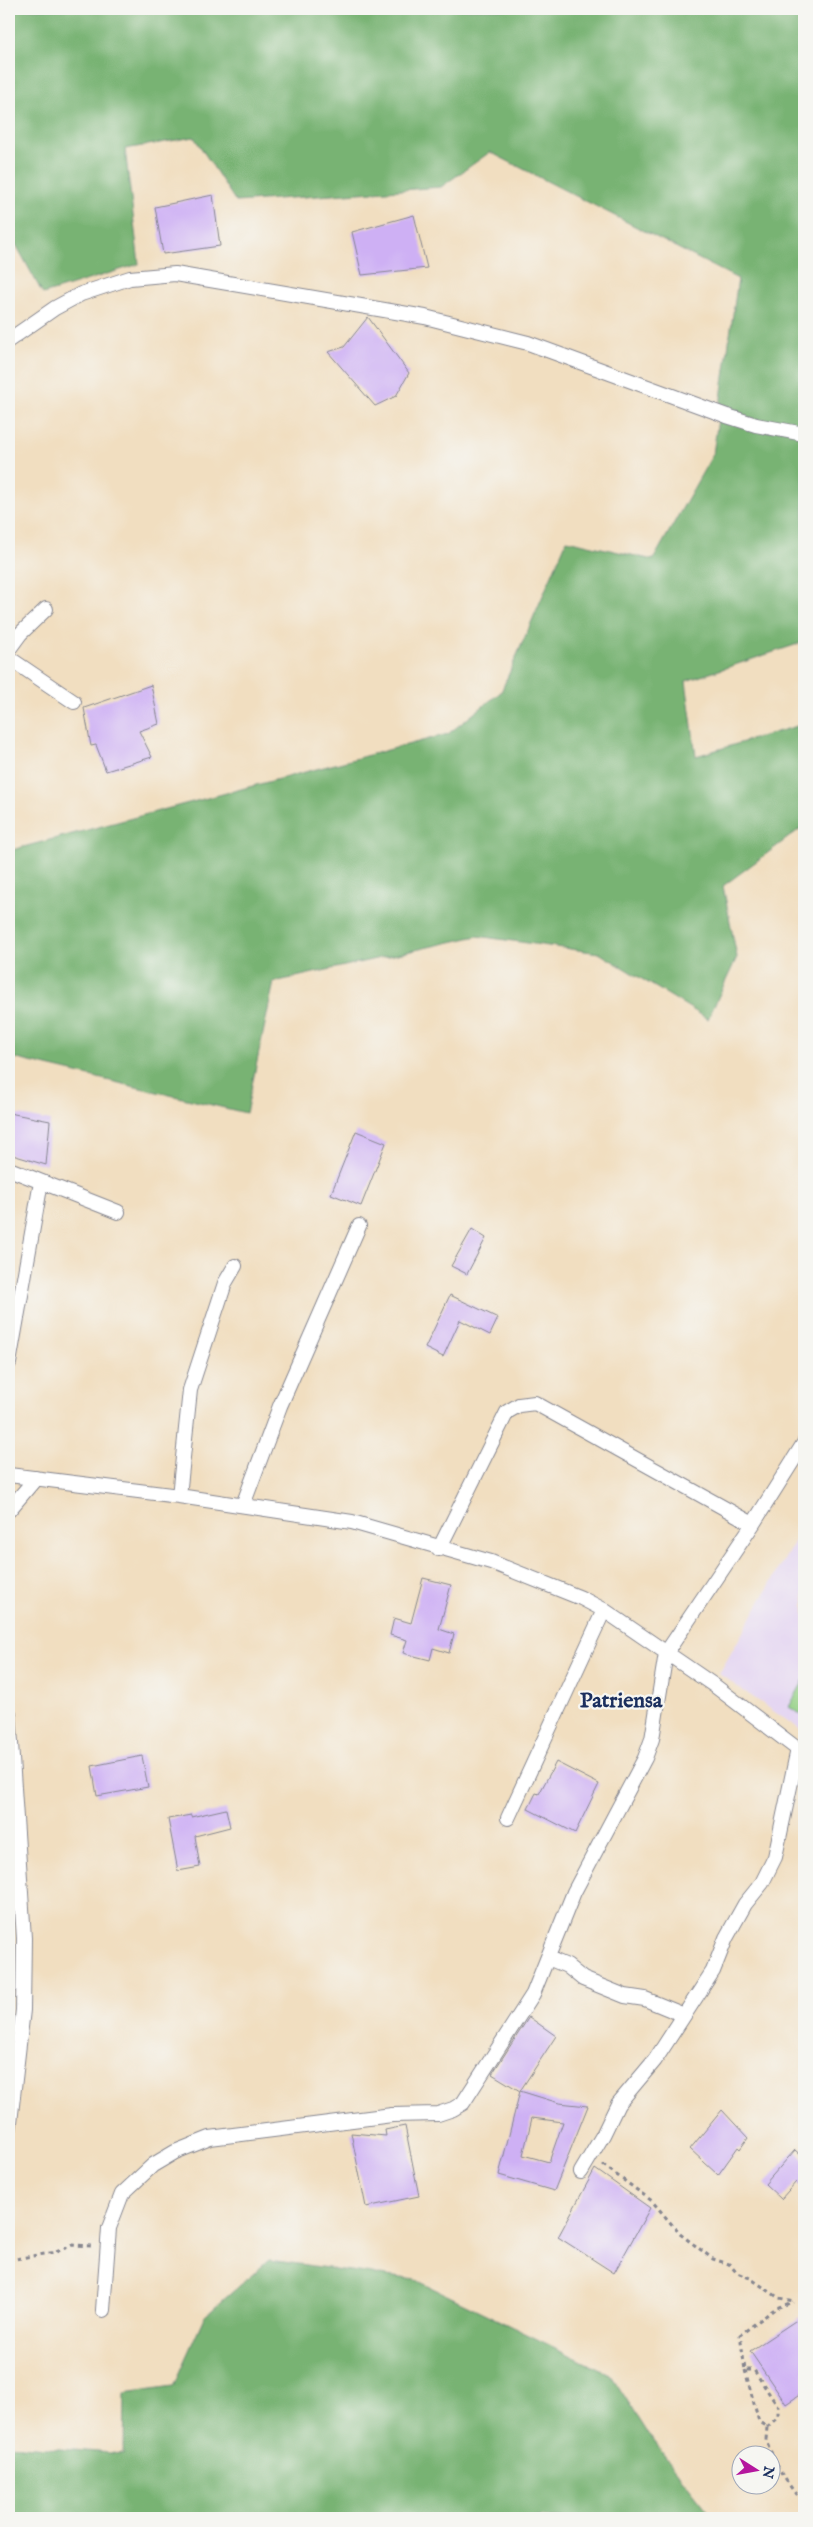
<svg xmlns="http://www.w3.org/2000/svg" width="813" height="2527" viewBox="0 0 813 2527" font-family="'IM FELL English',serif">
	<rect width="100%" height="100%" fill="#f6f6f2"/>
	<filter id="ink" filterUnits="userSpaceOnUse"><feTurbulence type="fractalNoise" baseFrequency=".02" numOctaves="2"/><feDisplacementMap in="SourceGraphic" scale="10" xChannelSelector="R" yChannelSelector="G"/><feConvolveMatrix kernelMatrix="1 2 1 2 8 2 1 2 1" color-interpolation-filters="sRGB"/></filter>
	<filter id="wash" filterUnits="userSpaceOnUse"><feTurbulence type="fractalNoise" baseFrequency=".0096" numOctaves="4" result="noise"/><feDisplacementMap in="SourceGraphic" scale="20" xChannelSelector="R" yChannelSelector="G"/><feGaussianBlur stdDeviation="1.12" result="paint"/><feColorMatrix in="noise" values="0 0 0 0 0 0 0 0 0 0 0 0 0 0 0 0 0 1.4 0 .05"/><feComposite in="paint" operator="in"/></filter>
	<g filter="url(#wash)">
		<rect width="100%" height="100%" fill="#f1dec0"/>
		<path fill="#e3d3f2" d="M804,1525V1732L719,1674Z"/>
		<path fill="#95d186" stroke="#588072" d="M804,1680V1716L789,1707Z"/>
		<path fill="#78b373" stroke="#4a7168" d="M9,9H804V642L686,681L696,756L804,724V826L723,886L737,957L708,1019L599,953L477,936L274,982L246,1113L9,1057V842L12,850L448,734L501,692L567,540L653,560L713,454L738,279L490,152L441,187L236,202L194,137L125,149L139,264L43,294L14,241H9Z
			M269,2260L416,2280L611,2375L653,2441L711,2515L719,2518H9V2445L124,2454L125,2393L173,2386L204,2317Z"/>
		<g id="blocks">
			<path fill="#ceb0f4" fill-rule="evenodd" d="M213,195L220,246L163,254L155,207Z
				M414,215L427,268L362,275L352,232Z
				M368,317L409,373L396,396L375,406L328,352L344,347Z
				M151,685L159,724L139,731L152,757L106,771L96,745L91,746L84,708Z
				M9,1113L50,1121L46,1165L9,1154Z
				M356,1131L386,1143L361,1206L331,1194Z
				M472,1229L486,1238L467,1274L451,1266Z
				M450,1295L498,1318L490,1335L460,1320L443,1357L425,1348Z
				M423,1578L451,1585L439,1629L454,1634L449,1653L433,1648L430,1660L403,1653L407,1640L390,1635L394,1618L411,1623Z
				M142,1756L148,1787L97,1796L92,1766Z
				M556,1762L599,1784L575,1833L528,1809L536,1793L539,1794Z
				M226,1809L230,1827L195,1836L200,1867L178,1871L168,1819L191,1815V1817Z
				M529,2017L556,2036L520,2091L492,2074Z
				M520,2091L559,2103L588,2106L554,2191L499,2175ZM532,2118L563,2122L549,2162L523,2155Z
				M722,2110L748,2138L740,2149L738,2147L718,2175L690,2149Z
				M405,2126L419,2196L366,2207L351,2133L386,2136L385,2130Z
				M795,2150L804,2158V2190L796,2182L781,2199L765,2184Z
				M595,2169L650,2208L614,2273L558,2237Z
				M804,2315V2392L786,2404L750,2351Z"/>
		</g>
	</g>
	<g filter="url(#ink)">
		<use href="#blocks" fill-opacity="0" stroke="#86868f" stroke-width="1"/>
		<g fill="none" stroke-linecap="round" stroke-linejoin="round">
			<g stroke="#86868f" stroke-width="16">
				<path id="minor" d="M9,340L55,308L81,294L130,278L175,274L425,317L528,343L727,416L756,425L804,434
					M9,649L20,634L46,609
					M9,658L74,702
					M9,1169L118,1212
					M9,1363L41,1182
					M9,1475L179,1496L352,1522L491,1562L581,1598L604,1610L715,1686L804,1754
					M179,1496L190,1390L225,1283L235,1266
					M243,1505L280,1406L359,1226
					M9,1510L36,1478
					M439,1549L507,1412L519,1405L535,1403L753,1524
					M9,1713L24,1938L23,2010L9,2131
					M508,1818L604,1610
					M548,1958L567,1966L583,1979L625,1996L645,1999L684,2015
					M581,2172L603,2135L618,2104L655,2060L713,1971L726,1938L745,1904L762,1883L775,1857L798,1749
					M103,2310L109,2228L122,2194L153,2165L175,2152L210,2138L392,2115L438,2114L453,2109L463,2103L533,1994L574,1892L645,1758L652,1739L666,1653L753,1524L804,1443"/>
			</g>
			<path stroke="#86868f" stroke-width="3" stroke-dasharray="4 4" stroke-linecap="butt" d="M603,2165L652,2201L680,2234L713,2259L729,2264L737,2273L750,2278L779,2298L794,2301
				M9,2260L56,2252L72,2245L92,2246
				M745,2370L759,2422L767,2427L766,2440L778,2469L798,2497
				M767,2427L778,2417V2407L754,2370H745L740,2335L776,2308L793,2302"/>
			<use href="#minor" stroke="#fff" stroke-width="14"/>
		</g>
	</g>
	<g text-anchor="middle" stroke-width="4.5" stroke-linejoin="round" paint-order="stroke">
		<g font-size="22" font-weight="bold" fill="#1b2f5e" stroke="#f6f6f2">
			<text x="621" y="1707">Patriensa</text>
		</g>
	</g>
	<rect width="813" height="2527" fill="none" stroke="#f6f6f2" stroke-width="30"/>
	<g transform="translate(756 2470) rotate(101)"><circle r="24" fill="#f6f6f2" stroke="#9ea6b7"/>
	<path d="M0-4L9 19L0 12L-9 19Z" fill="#b5179e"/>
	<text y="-8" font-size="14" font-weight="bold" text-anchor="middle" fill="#1b2f5e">N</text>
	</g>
</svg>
